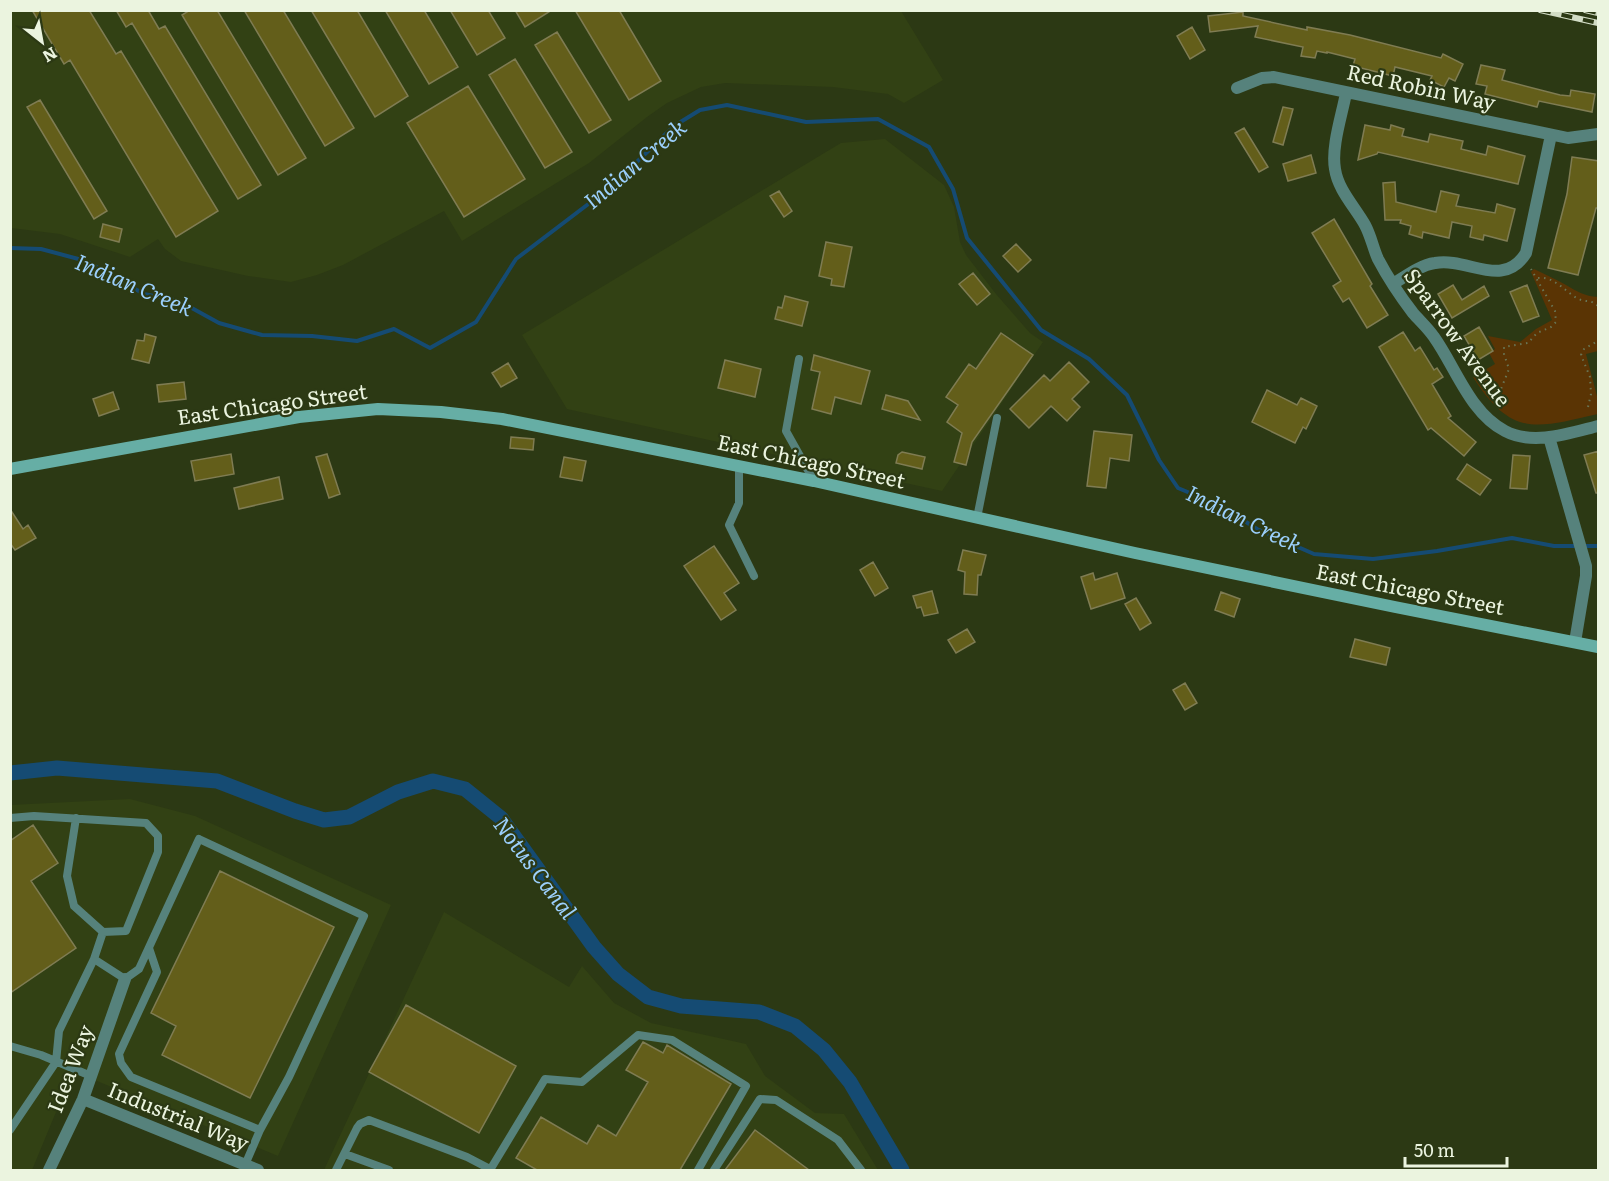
<svg xmlns="http://www.w3.org/2000/svg" width="1609" height="1181" viewBox="0 0 1609 1181" font-family="Literata,serif">
	<rect width="100%" height="100%" fill="#2c3914"/>
	<path fill="#324114" d="M10,11H901L943,80L904,103L888,94L833,87L725,83L701,87L667,103L647,117L589,163L462,241L444,211L343,265L317,275L291,282L248,276L181,261L165,249L158,239L130,257L60,234L11,228Z
		M885,139L944,185L954,207L960,242L966,255L996,294L1030,333L1043,342L942,491L567,409L522,335L841,143Z
		M130,799L195,816L391,905L278,1156L73,1071L32,1170H11L10,805Z
		M444,912L569,987L582,966L614,1003L651,1023L746,1044L765,1076L815,1113L844,1114L878,1170H324Z"/>
	<path fill="#5a3404" d="M1534,269C1544,274 1556,279 1566,285C1578,292 1584,296 1598,297V351L1586,354L1598,400V414C1536,428 1512,438 1473,377L1495,364L1489,353L1495,349L1488,336L1520,342L1536,329L1552,320L1531,272Z"/>
	<g fill="none" stroke-linecap="round" stroke-linejoin="round">
		<path stroke="#154b73" stroke-width="4" d="M10,248L41,249L86,261L144,294L179,301L219,323L262,335L312,336L357,341L394,329L430,348L476,322L516,259L612,186L674,126L700,110L727,105L806,122L878,119L929,147L953,189L967,238L1041,330L1089,359L1127,395L1159,460L1178,488L1221,506L1257,529L1314,554L1373,559L1437,551L1512,538L1554,546H1598"/>
		<path stroke="#154b73" stroke-width="15" d="M10,773L57,768L217,781L295,811L324,820L349,817L398,792L433,781L465,789L501,818L594,947L618,974L648,997L681,1006L759,1012L795,1026L824,1050L850,1082L902,1170"/>
	</g>
	<path fill="#635e1a" stroke="#7f7c53" stroke-width="1.5" d="M32,10H89L116,54L121,51L218,211L176,237L70,60L64,64Z
		M116,10H148L159,29L165,26L261,185L238,199L132,23L126,27Z
		M190,10H217L306,158L278,175L182,15Z
		M244,10H283L354,128L325,146Z
		M311,10H357L408,96L375,117Z
		M385,10H424L458,67L429,84Z
		M450,10H488L505,38L477,55Z
		M515,10H552L525,27Z
		M575,10H619L661,81L629,100Z
		M1243,12V16L1307,30V27L1350,35L1441,58L1443,54L1463,64L1455,81L1449,78L1444,87L1430,80L1432,76L1395,67L1393,76L1353,66L1355,59L1327,52V53L1317,51L1315,58L1301,56L1303,47L1255,37L1258,26L1210,32L1208,16Z
		M1192,27L1205,50L1190,59L1177,36Z
		M557,32L611,120L589,133L535,45Z
		M515,59L572,152L545,168L489,75Z
		M1481,65L1505,70L1502,80L1560,95L1570,96L1571,90L1595,94L1592,112L1539,101L1537,107L1485,94L1487,86L1476,84Z
		M468,86L525,179L464,217L407,123Z
		M40,100L107,211L94,219L27,107Z
		M1283,107L1293,109L1283,145L1273,142Z
		M1365,125L1390,130L1391,125L1404,129L1402,136L1428,142L1430,134L1463,141L1461,149L1486,155L1488,146L1525,156L1518,184L1378,152L1377,154L1358,160Z
		M1244,128L1268,167L1259,172L1235,133Z
		M1311,155L1316,173L1288,181L1283,164Z
		M1572,157L1599,161V208H1596L1578,275L1548,268L1567,194Z
		M1395,182L1396,202L1436,212L1441,191L1459,195L1456,206L1495,213L1497,204L1515,209L1507,241L1484,235L1483,240L1470,237L1472,226L1452,222L1449,238L1423,232L1422,238L1409,234L1411,226L1400,223L1401,220H1385L1383,183Z
		M779,191L792,211L784,217L770,196Z
		M1334,219L1372,284L1370,286L1388,315L1367,328L1349,298L1343,302L1333,286L1341,281L1312,233Z
		M103,224L122,229L119,242L100,237Z
		M826,242L852,247L844,287L831,285L832,279L819,276Z
		M1016,244L1031,260L1018,272L1003,256Z
		M973,273L990,294L977,305L959,284Z
		M1453,285L1462,300L1484,286L1489,296L1452,318L1438,294Z
		M1527,285L1539,316L1523,322L1510,292Z
		M785,296L808,302L802,326L775,319L778,307L782,308Z
		M1479,327L1493,351L1478,360L1464,336Z
		M1403,332L1415,351L1420,347L1434,370L1437,368L1443,377L1432,384L1451,416L1448,418L1476,442L1464,456L1431,428L1428,430L1379,347Z
		M1001,333L1033,355L972,442L966,465L954,462L962,433L947,422L958,405L946,397L969,364L976,369Z
		M145,334L156,337L149,363L132,359L137,340L144,341Z
		M814,355L870,371L861,404L835,397L831,414L812,409L820,372L811,370Z
		M725,360L761,369L755,397L718,388Z
		M1069,362L1089,382L1072,399L1080,407L1067,421L1051,406L1029,428L1010,409L1044,375L1050,381Z
		M508,363L517,378L501,387L492,373Z
		M184,382L186,399L159,402L157,385Z
		M1267,390L1297,405L1301,398L1317,406L1306,429L1303,427L1295,443L1252,422Z
		M113,392L119,409L99,416L93,399Z
		M886,395L908,401L920,420L882,409Z
		M1094,431L1132,435L1129,461L1110,458L1106,488L1087,486Z
		M511,437L534,439L533,450L510,448Z
		M1599,451V493H1596L1584,455Z
		M902,452L925,457L922,469L896,463L898,455Z
		M231,454L234,474L195,481L191,461Z
		M327,454L340,494L329,498L316,457Z
		M1513,455L1530,456L1527,489L1510,488Z
		M564,457L586,461L582,481L560,477Z
		M1467,464L1491,480L1480,495L1457,479Z
		M279,477L283,499L239,509L234,488Z
		M10,509L23,529L28,525L36,538L15,550L10,543Z
		M714,546L739,583L724,593L736,610L721,620L684,566Z
		M963,550L986,555L981,575H978L977,595L964,594L965,572L958,570Z
		M873,562L888,588L875,596L860,570Z
		M1093,573L1095,580L1117,573L1125,598L1091,609L1081,577Z
		M932,591L938,613L924,616L921,607L917,608L913,596Z
		M1221,592L1240,599L1234,617L1215,610Z
		M1136,598L1151,623L1140,630L1125,604Z
		M967,629L975,642L956,653L948,640Z
		M1355,639L1390,648L1386,665L1350,657Z
		M1185,683L1197,703L1185,710L1173,690Z
		M33,825L58,863L31,881L76,948L10,993V841Z
		M220,871L334,927L250,1098L162,1055L176,1026L151,1013Z
		M406,1005L516,1066L479,1133L369,1072Z
		M643,1042L663,1053L667,1045L731,1084L680,1170H537L516,1158L541,1117L587,1144L598,1125L616,1136L648,1082L626,1070Z
		M755,1130L809,1170H725Z"/>
	<g fill="none" stroke-linecap="round" stroke-linejoin="round">
		<path stroke="#697555" stroke-width="2" stroke-dasharray="1.5 4.5" stroke-linecap="butt" d="M1538,278C1556,276 1566,294 1581,300C1588,302 1592,300 1598,306
			M1499,394L1509,369L1504,354V347L1528,343L1537,333L1551,327L1556,322L1555,311L1531,269
			M1588,407L1591,394L1590,377L1581,355L1584,349L1598,341"/>
		<path stroke="#56827c" stroke-width="8" d="M799,359L786,431L814,481
			M739,466V503L729,525L754,576
			M977,518L997,418
			M10,818L34,816L146,823L158,836V852L126,931L103,932L94,959L125,979L139,969L199,839L364,916L289,1077L260,1130L131,1077L121,1063L119,1054L157,972L149,948
			M76,818L67,876L74,906L103,932
			M10,1046L41,1055L91,1076
			M10,1130L56,1062L59,1031L94,959
			M345,1154L389,1170
			M245,1165L260,1130
			M336,1170L357,1128L360,1124L369,1120L467,1157L490,1169
			M490,1170L545,1079L582,1082L638,1035L672,1040L746,1086L698,1170
			M714,1170L760,1099L776,1100L838,1140L861,1170"/>
		<path stroke="#56827c" stroke-width="12" d="M1237,88L1262,78L1274,77L1568,138L1598,134
			M1346,93C1342,115 1331,147 1335,169C1338,190 1355,207 1365,225C1371,236 1373,248 1378,259C1388,278 1400,296 1413,313C1420,321 1428,328 1434,337C1456,368 1470,413 1505,431C1533,446 1570,433 1598,426
			M1393,284C1406,276 1420,265 1435,263C1468,257 1503,290 1526,253L1551,135
			M1549,437L1586,566V576L1575,642
			M83,1099L258,1170
			M49,1170L83,1099L125,979"/>
		<path stroke="#66aea5" stroke-width="12" d="M10,469L299,417L378,409L441,412L502,419L814,481L1135,553L1395,607L1598,647"/>
		<g stroke="#d2dcc5" stroke-width="6">
			<path id="rail" d="M1540,10L1598,23
				M1585,10L1598,13"/>
		</g>
		<use href="#rail" stroke="#2c3914" stroke-width="4" stroke-dasharray="11" stroke-linecap="butt"/>
	</g>
	<g text-anchor="middle" stroke-width="4.5" stroke-linejoin="round" paint-order="stroke">
		<g font-size="21" fill="#ebf4df" stroke="#2c3914">
			<text transform="translate(1421 88) rotate(12)" y="7">Red Robin Way</text>
			<text transform="translate(1457 338) rotate(54)" y="7">Sparrow Avenue</text>
			<text transform="translate(272 405) rotate(-8)" y="7">East Chicago Street</text>
			<text transform="translate(811 462) rotate(12)" y="7">East Chicago Street</text>
			<text transform="translate(1410 590) rotate(11)" y="7">East Chicago Street</text>
			<text transform="translate(71 1069) rotate(-69)" y="7">Idea Way</text>
			<text transform="translate(178 1117) rotate(22)" y="7">Industrial Way</text>
		</g>
		<g font-size="22" font-style="italic" fill="#9bcffc" stroke="#2c3914">
			<text transform="translate(635 164) rotate(-40)" y="8">Indian Creek</text>
			<text transform="translate(134 285) rotate(23)" y="8">Indian Creek</text>
			<text transform="translate(1244 519) rotate(26)" y="8">Indian Creek</text>
			<text transform="translate(535 868) rotate(53)" y="8">Notus Canal</text>
		</g>
	</g>
	<rect width="1609" height="1181" fill="none" stroke="#ebf4df" stroke-width="24"/>
	<g transform="translate(42 42) rotate(149)" stroke="#2c3914" stroke-width="4.5" paint-order="stroke">
	<path d="M0-4.5L10 22L0 15L-10 22Z" fill="#ebf4df"/>
	<text y="-9" font-size="16" font-weight="bold" text-anchor="middle" fill="#ebf4df">N</text>
	</g>
	<path d="M1405 1157v9h102v-9" fill="none" stroke="#ebf4df" stroke-width="3"/>
	<text x="1414" y="1157" font-size="18" fill="#ebf4df" stroke="#2c3914" stroke-width="4.5" paint-order="stroke">50 m</text>
</svg>
